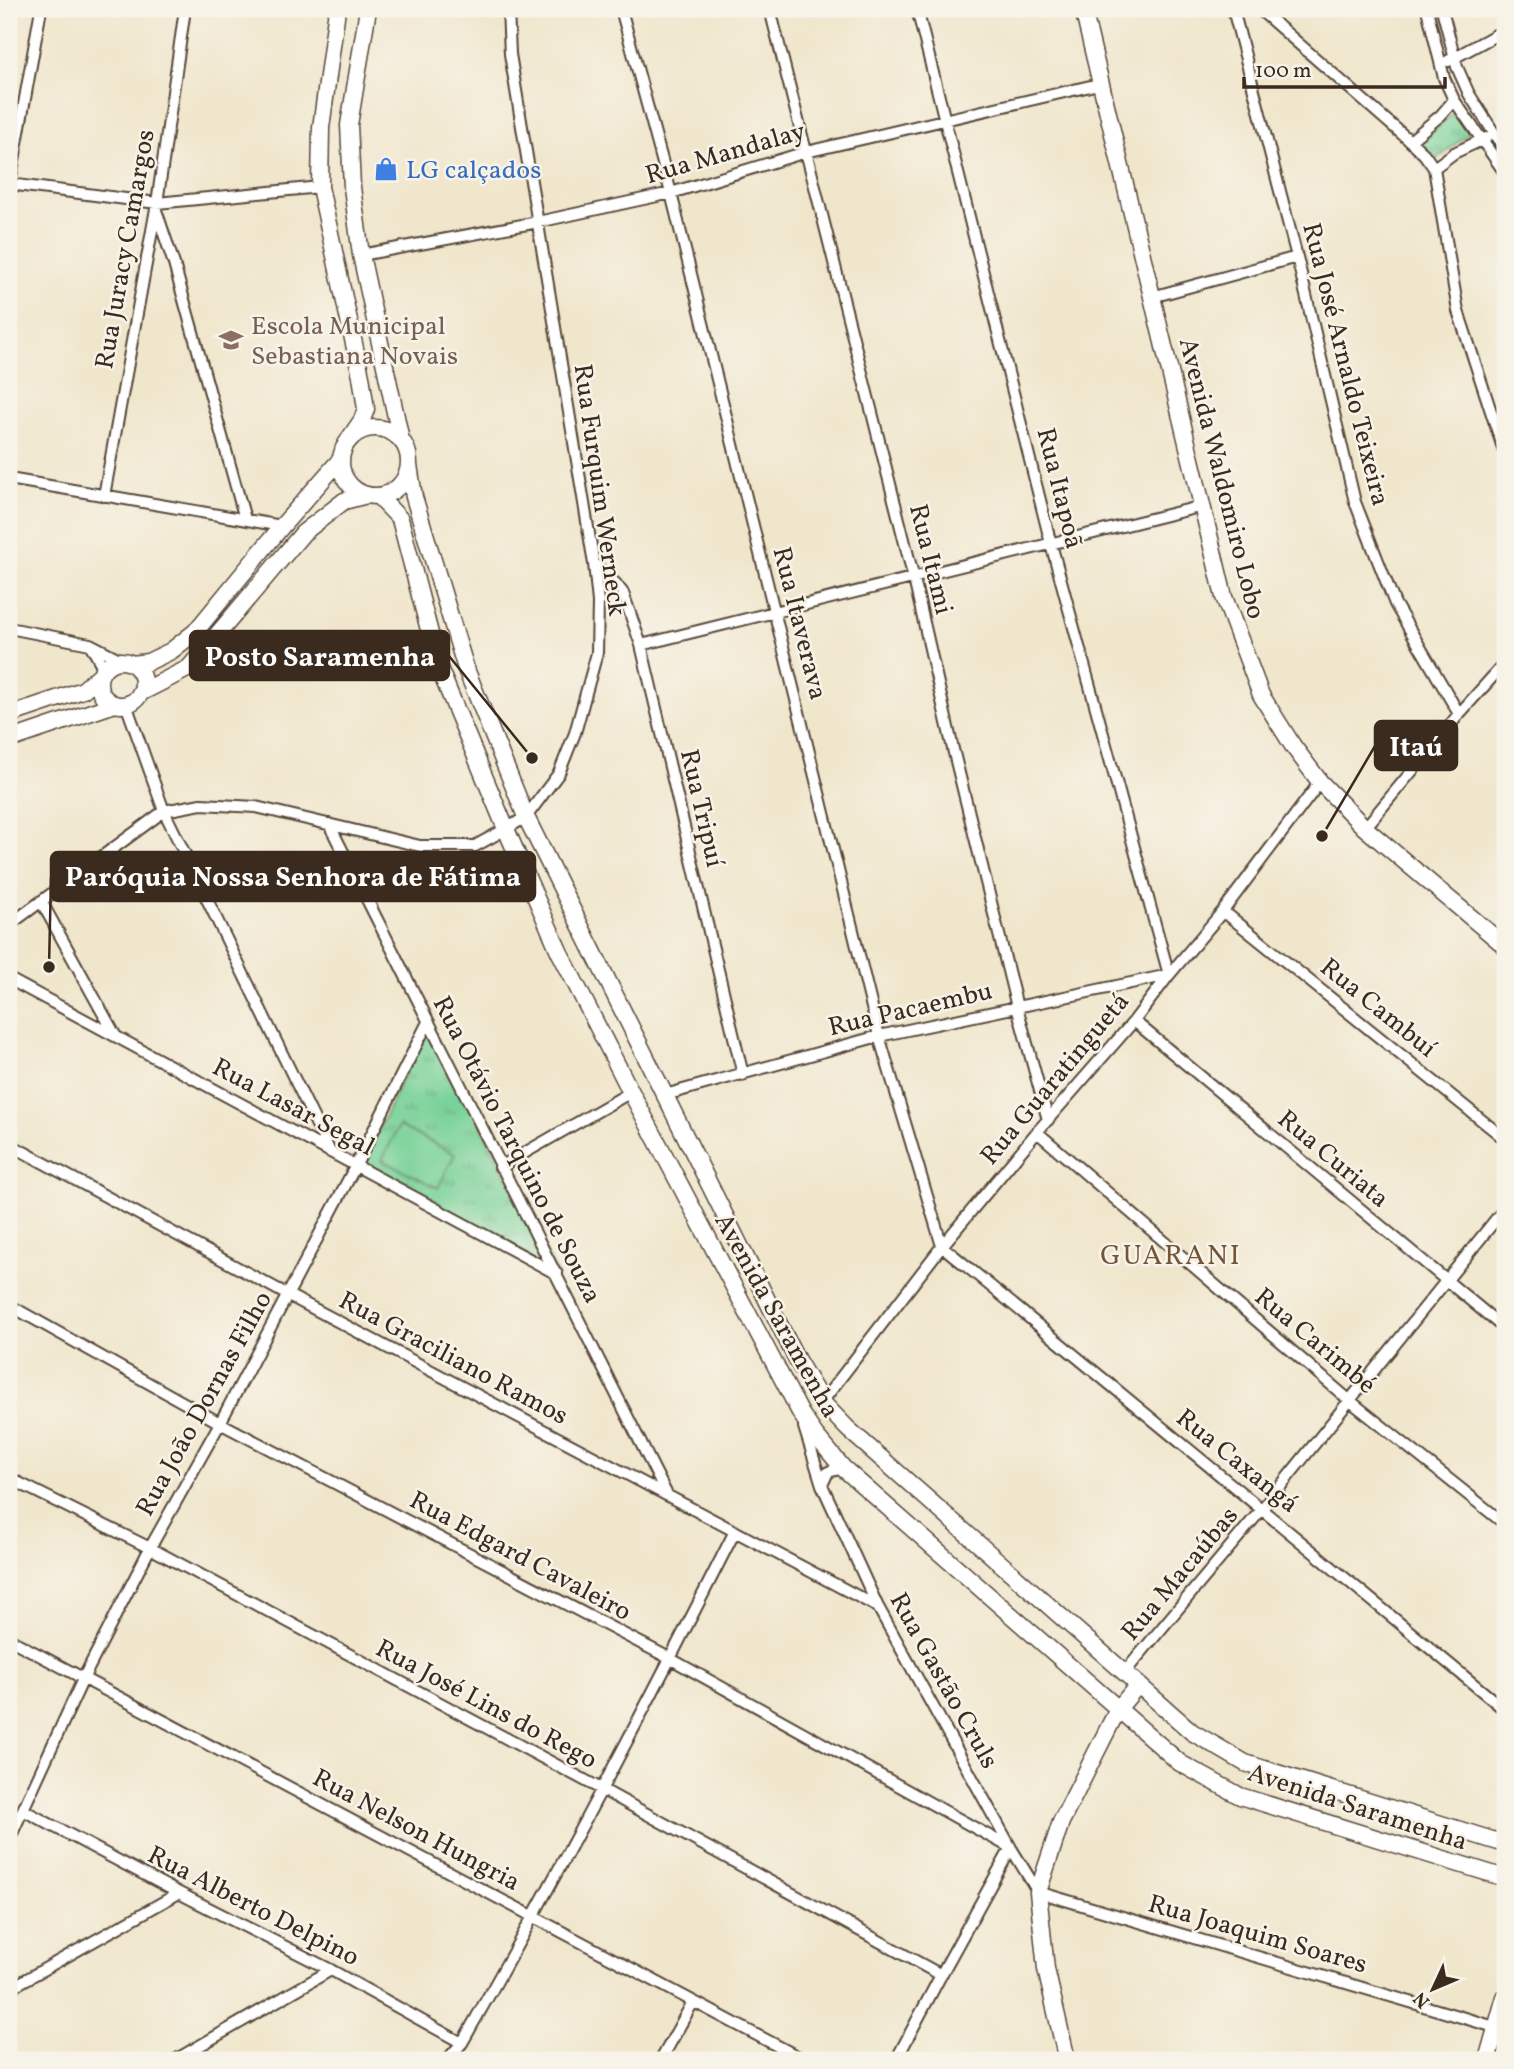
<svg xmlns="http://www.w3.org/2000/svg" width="1514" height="2069" viewBox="0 0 1514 2069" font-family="Vollkorn,serif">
	<defs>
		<pattern id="park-tufts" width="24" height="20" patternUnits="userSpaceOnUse" patternTransform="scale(1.75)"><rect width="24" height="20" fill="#77d198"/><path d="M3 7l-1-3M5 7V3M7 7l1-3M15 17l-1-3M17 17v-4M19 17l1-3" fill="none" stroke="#63aa7b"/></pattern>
	</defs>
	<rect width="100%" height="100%" fill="#f7f3e8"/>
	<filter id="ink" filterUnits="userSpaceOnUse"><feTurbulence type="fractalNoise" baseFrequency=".0143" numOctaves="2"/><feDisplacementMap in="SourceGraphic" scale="14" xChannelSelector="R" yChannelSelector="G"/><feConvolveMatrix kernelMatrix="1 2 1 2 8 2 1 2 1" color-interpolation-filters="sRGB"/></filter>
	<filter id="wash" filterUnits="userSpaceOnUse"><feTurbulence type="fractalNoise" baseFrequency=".00686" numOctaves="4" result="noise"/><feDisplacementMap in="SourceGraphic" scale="28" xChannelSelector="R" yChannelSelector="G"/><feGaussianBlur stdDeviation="1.57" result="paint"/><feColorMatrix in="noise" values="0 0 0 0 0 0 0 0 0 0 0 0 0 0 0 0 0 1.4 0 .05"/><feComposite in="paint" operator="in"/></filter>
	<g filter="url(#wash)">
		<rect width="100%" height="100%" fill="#f0e6cc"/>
		<path fill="url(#park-tufts)" stroke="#597e5b" stroke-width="2" d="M1457,109L1470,132L1427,168L1416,149Z
			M428,1022L557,1274L363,1164Z"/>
		<path fill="#77d198" stroke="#597e5b" stroke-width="2" d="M399,1126L455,1154L438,1188L382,1160Z"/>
	</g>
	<g filter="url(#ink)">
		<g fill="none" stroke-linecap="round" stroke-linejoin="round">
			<g stroke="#564638" stroke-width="14">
				<path id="street" d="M621,9L671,193L879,1036L942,1246L1505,1710
					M770,9L914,579L953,749L1017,1007L1048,1120
					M1233,9L1297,257L1355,502L1395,604L1459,714
					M1259,9L1410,141L1424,154L1434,168L1458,311L1505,454
					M1427,9L1444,78L1454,100L1505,173
					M1442,9L1457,67L1469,94L1505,150
					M1448,61L1505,30
					M1410,141L1441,115L1454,100
					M1434,168L1454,153L1486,138
					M9,184L157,203L320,187
					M9,188L41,9
					M157,213L174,264L245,519
					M361,255L538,222L671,193L806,152L1099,84
					M1152,297L1297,257
					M9,479L282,526
					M104,496L157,203L185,9
					M594,564L616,584L623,593L641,645L743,1075
					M9,628L90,644L123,661
					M90,644L104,669
					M641,645L1203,506
					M189,668L223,664L439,668
					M126,704L164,811L330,1152
					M329,824L666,1493
					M1365,828L1459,714L1505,663
					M41,901L115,1035
					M1223,911L1505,1139
					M9,925L164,811L201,804L256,807L420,846H475L506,829L526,817L559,773L575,733L597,653L598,602L594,564L510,54L508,9
					M9,979L557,1274
					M1134,1021L1505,1329
					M665,1095L879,1036L1169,975L1051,544L917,9
					M1037,1132L1349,1400L1505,1524
					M9,1144L288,1295L878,1607
					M500,1167L631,1092
					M9,1305L220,1423L671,1659L1011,1848L941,1975L896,2060
					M822,1402L942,1246L1037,1132L1134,1021L1169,975L1223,911L1320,782
					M804,1427L822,1485L878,1607L1011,1848L1038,1892L1505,2030
					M9,1478L150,1548L603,1790L941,1975
					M822,1485L828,1472L843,1468
					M9,1639L804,2060
					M1124,1673L1262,1509L1505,1208
					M23,1810L179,1893L331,1970L462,2043
					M9,1840L83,1679L150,1548L220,1423L356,1165L428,1022
					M9,1989L179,1893
					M175,2060L331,1970
					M447,2060L462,2043C558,1875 648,1704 735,1531
					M661,2060L693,2002"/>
			</g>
			<g stroke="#564638" stroke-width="19">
				<path id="secondary" d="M337,9L321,128L320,187L361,376L366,409L362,420L349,439
					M368,9L349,125L352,187L361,255L401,440
					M1083,9L1224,597L1261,695L1293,746L1320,782L1365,828L1505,946
					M341 462a34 34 0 1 1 68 0a34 34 0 1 1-68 0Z
					M409,465L414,497L466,669L526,817L797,1360L822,1402L848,1429L1192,1732L1245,1763L1505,1844
					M378,496L400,519L439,668L506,829L559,951L631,1092L801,1414L816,1436L843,1468L1180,1763L1240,1796L1505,1878
					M99 683a22 22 0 1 1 44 0a22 22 0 1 1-44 0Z
					M132,664L148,662L171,651L195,632L282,526L340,460
					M140,693L189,668L303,533L344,501L367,495
					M9,715L83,690L101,674
					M9,740L115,704
					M1067,2060L1046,1969L1038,1892L1061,1822L1118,1709L1138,1685
					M1487,2060L1505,1997"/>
			</g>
			<use href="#street" stroke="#fff" stroke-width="10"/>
			<use href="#secondary" stroke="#fff" stroke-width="16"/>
		</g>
	</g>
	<defs>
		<g id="shop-bare" transform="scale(1.89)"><path d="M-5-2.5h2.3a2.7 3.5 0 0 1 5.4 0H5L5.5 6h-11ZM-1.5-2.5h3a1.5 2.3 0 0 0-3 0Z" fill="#3f7fe0" stroke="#f7f3e8" stroke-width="2.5" paint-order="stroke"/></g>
		<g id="school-bare" transform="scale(1.89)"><path d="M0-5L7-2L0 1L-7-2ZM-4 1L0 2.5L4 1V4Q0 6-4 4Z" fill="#8d6e63" stroke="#f7f3e8" stroke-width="2.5" paint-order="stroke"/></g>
	</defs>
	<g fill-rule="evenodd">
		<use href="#shop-bare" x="386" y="169"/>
		<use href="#school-bare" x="231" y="340"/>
	</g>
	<g text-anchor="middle" stroke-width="5" stroke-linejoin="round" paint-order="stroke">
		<g font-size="26" fill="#3b2a1e" stroke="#f7f3e8">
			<text transform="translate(725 152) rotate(-16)" y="9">Rua Mandalay</text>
			<text transform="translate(124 249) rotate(-80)" y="9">Rua Juracy Camargos</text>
			<text transform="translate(1347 364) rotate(76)" y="9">Rua José Arnaldo Teixeira</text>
			<text transform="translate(1223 478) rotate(76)" y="9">Avenida Waldomiro Lobo</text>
			<text transform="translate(1061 488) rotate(76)" y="9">Rua Itapoã</text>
			<text transform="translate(601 490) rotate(82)" y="9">Rua Furquim Werneck</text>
			<text transform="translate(932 559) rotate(76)" y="9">Rua Itami</text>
			<text transform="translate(801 623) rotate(76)" y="9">Rua Itaverava</text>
			<text transform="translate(703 808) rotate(77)" y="9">Rua Tripuí</text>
			<text transform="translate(1379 1007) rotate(39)" y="9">Rua Cambuí</text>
			<text transform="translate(910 1008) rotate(-13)" y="9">Rua Pacaembu</text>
			<text transform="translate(1054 1078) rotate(-50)" y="9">Rua Guaratinguetá</text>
			<text transform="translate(294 1106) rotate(28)" y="9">Rua Lasar Segal</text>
			<text transform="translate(518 1149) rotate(63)" y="9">Rua Otávio Tarquino de Souza</text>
			<text transform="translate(1334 1158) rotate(40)" y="9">Rua Curiata</text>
			<text transform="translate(778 1315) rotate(61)" y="9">Avenida Saramenha</text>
			<text transform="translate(1316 1340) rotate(40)" y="9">Rua Carimbé</text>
			<text transform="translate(454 1357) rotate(28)" y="9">Rua Graciliano Ramos</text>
			<text transform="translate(203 1403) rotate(-61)" y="9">Rua João Dornas Filho</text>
			<text transform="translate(1238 1460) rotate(39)" y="9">Rua Caxangá</text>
			<text transform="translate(521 1555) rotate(28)" y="9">Rua Edgard Cavaleiro</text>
			<text transform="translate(1179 1573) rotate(-50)" y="9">Rua Macaúbas</text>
			<text transform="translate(945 1680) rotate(61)" y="9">Rua Gastão Cruls</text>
			<text transform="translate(487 1703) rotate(28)" y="9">Rua José Lins do Rego</text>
			<text transform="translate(1358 1806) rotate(18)" y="9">Avenida Saramenha</text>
			<text transform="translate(417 1829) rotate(28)" y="9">Rua Nelson Hungria</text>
			<text transform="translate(254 1905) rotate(27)" y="9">Rua Alberto Delpino</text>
			<text transform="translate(1258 1933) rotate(16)" y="9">Rua Joaquim Soares</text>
		</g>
		<g font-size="26" fill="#366cbe" stroke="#f7f3e8" text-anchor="start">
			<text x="406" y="178">LG calçados</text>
		</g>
		<g font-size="26" fill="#785e54" stroke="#f7f3e8" text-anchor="start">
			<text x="251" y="334">Escola Municipal<tspan x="251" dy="30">Sebastiana Novais</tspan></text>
		</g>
		<g font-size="28" letter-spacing="2" fill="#735639" stroke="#f7f3e8">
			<text x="1171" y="1264">GUARANI</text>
		</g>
	</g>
	<path fill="none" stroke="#3b2a1e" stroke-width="2.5" d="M532 758L449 656M1322 836L1375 746M49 967L51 877"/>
	<g fill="#3b2a1e" stroke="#f7f3e8" stroke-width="2.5">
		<circle cx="532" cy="758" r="7"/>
		<circle cx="1322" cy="836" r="7"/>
		<circle cx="49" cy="967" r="7"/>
	</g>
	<g fill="#3b2a1e" stroke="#3b2a1e" stroke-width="2.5">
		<rect x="190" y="631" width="259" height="49" rx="7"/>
		<rect x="1375" y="721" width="82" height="49" rx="7"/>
		<rect x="51" y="852" width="484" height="49" rx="7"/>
	</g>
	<g font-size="28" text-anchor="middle" font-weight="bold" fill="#fff">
		<text x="320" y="666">Posto Saramenha</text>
		<text x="1416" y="756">Itaú</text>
		<text x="293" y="886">Paróquia Nossa Senhora de Fátima</text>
	</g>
	<rect width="1514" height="2069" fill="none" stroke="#f7f3e8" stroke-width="35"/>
	<g transform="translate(1433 1989) rotate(226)" stroke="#f7f3e8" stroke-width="5" paint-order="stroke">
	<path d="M0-5L12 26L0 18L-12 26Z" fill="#3b2a1e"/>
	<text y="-10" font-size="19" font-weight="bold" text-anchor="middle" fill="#3b2a1e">N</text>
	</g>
	<path d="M1244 77v10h201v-10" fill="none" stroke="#3b2a1e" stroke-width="3.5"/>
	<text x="1255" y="77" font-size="21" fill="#3b2a1e" stroke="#f7f3e8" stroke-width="5" paint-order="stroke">100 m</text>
</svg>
